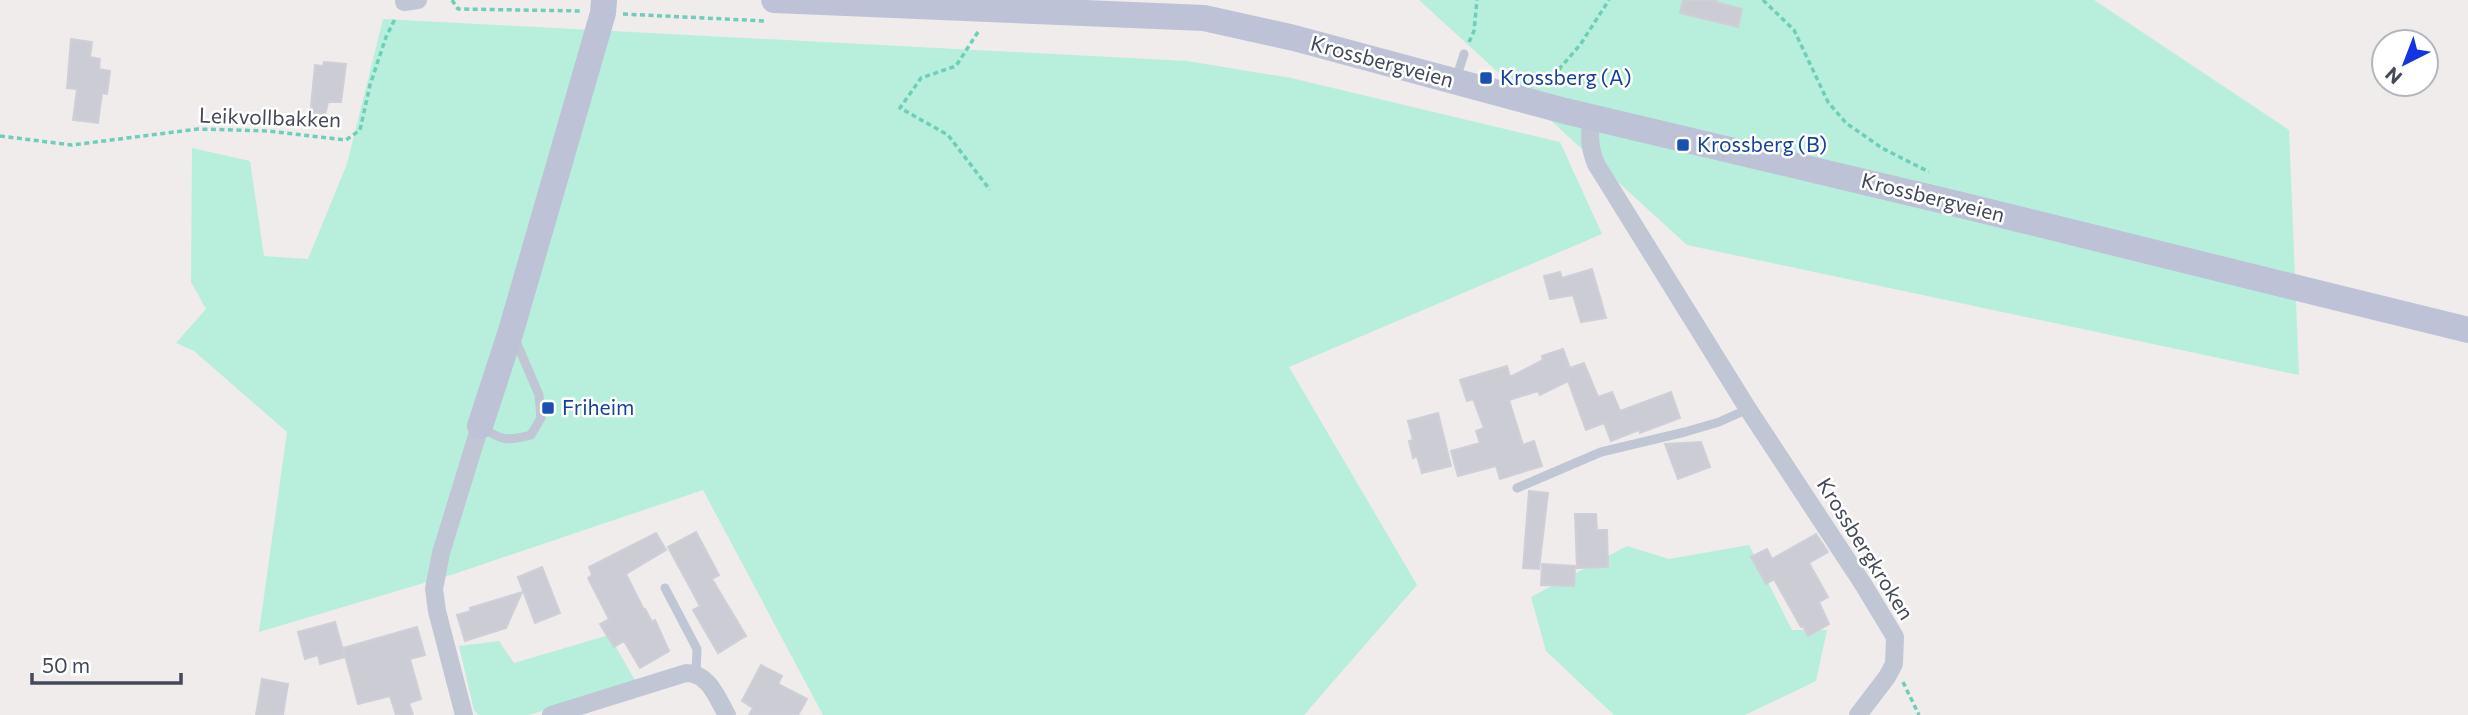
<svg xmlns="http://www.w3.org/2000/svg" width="2468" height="715" viewBox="0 0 2468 715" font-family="Commissioner,sans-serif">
	<rect width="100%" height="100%" fill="#efeceb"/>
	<path fill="#b7efdc" d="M1419,0H2094L2289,130L2299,375L1687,245Z
		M383,19L1187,61L1291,78L1560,142L1602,234L1289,367L1417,585L1304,715H823L703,490L454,574L259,632L287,432L194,351L176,343L206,309L191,282L192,148L250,161L264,256L308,259L347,164Z
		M1749,545L1792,630H1827L1816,681L1745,715H1614L1546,651L1531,597L1627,546L1669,559Z
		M609,635L636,682L529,715H479L474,710L459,646L499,641L514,663Z"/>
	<path fill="#cbccd4" stroke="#cfcfd8" stroke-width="2" d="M1683,0H1717L1716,2L1742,9L1738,27L1680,13Z
		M71,39L92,42L90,57L100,59L99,69L110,71L107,94L102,93L98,123L73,120L77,89L67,88Z
		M324,62L346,64L341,102H328L324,120L310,117L315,65L323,66Z
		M1592,269L1606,318L1581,322L1573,295L1550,299L1544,276L1560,272L1562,278Z
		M1563,349L1570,368L1584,363L1598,397L1612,392L1620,411L1671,392L1680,418L1640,433L1639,430L1611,441L1604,423L1586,430L1568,381L1540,395L1538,391L1509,400L1523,445L1534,441L1542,466L1500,479L1496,466L1458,476L1451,451L1480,443L1476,431L1484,428L1473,399L1467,401L1460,380L1507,366L1510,377L1543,360L1542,356Z
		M1438,413L1451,466L1422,473L1417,456L1413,458L1409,441L1413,440L1408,421Z
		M1701,442L1710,467L1678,479L1665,444Z
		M1529,491L1548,493L1539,569L1523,568Z
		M1575,514H1596L1597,530H1607L1608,567L1577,568Z
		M696,532L719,575L712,579L746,636L718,653L693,610L700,606L668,547Z
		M656,533L666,550L626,574L644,610L645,609L652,622L655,620L669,651L640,668L624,641L614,647L600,624L609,619L588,578L592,575L589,567Z
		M1816,534L1828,552L1809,563L1828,597L1819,602L1829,624L1808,636L1803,626L1801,627L1774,579L1766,584L1751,557L1767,549L1772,559Z
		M1542,564L1575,566L1574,586L1541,585Z
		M542,567L560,613L535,623L518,577Z
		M522,592L506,628L465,641L457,615L471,611L470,608Z
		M335,622L345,657L320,664L318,655L305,659L298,632Z
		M417,627L425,655L410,659L421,699L409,703L413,715H396L390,696L358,704L343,648Z
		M761,665L782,676L778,684L807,699L798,715H749L753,708L742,701Z
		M262,679L288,684L283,715H256Z"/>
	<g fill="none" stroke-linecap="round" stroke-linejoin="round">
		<path stroke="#6eceb9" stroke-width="3.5" stroke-dasharray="5 3.5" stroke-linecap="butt" d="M452,0L458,9L582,11
			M1763,0L1794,30L1828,102L1846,123L1882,148L1929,172
			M623,14L766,21
			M978,32L956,66L921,78L900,108L948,135L990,190
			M1469,42L1474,31L1477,0
			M1554,86L1560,68L1580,45L1609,0
			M0,136L72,145L198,129L268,131L346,140L360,130L370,85L386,37L396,17
			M1903,682L1919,715"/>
		<path stroke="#c1c6d4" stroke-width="9" d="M1456,79L1464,54
			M482,427C501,441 508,441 531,435L541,418L539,395L515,339
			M1517,488L1601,452L1685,432L1719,422L1748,409
			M665,588L697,649L696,673"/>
		<path stroke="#c1c6d4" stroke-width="18" d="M404,2L418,0
			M1592,117C1589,135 1589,147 1596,164L1748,409L1863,584L1895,637L1894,664L1887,677L1858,715
			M464,715L437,611L434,589L441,553L480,426
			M551,715L686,673C709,673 717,698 727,715"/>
		<path stroke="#bdc2d6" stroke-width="26" d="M774,0L1204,18L1294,38L1565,111L1953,203L2468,330
			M480,426L511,331L603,13L604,0"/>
	</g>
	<g fill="#1a4fb4" stroke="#fff" stroke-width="2.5">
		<rect x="1479" y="71" width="14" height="14" rx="3.5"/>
		<rect x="1676" y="138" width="14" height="14" rx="3.5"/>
		<rect x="541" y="401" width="14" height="14" rx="3.5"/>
	</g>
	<g text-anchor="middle" stroke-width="5" stroke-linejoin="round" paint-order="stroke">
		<g font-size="21" fill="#444959" stroke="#fff">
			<text transform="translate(1382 62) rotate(15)" y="7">Krossbergveien</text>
			<text transform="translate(270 118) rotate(2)" y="7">Leikvollbakken</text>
			<text transform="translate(1933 198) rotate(14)" y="7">Krossbergveien</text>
			<text transform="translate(1865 549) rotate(58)" y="7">Krossbergkroken</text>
		</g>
		<g font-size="21" fill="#164399" stroke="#fff" text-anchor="start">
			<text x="1500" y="85">Krossberg (A)</text>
			<text x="1697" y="152">Krossberg (B)</text>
			<text x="562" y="415">Friheim</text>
		</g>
	</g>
	<g transform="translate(2405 63) rotate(222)"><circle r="33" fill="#ffffff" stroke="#b4b6bd" stroke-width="2"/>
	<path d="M0-5L12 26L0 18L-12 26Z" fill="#1334e1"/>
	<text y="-10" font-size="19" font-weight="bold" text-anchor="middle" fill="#444959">N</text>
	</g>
	<path d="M32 673v10h149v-10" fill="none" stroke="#444959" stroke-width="3.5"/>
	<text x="42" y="673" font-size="21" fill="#444959" stroke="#ffffff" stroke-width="5" paint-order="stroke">50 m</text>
</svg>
